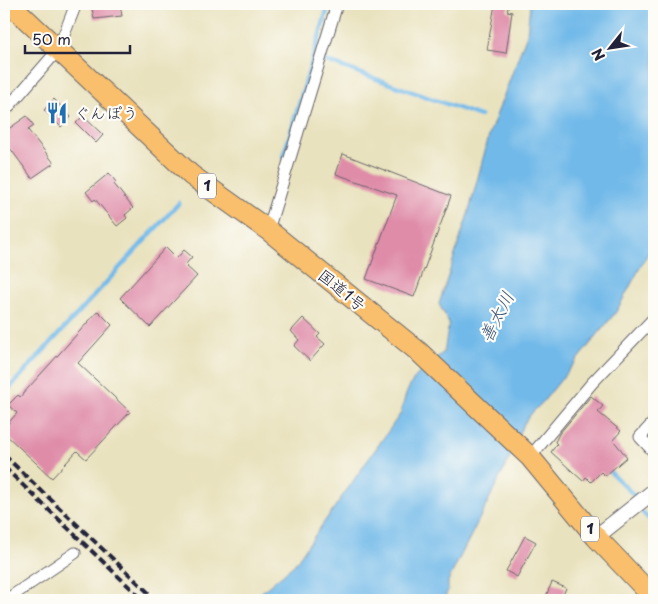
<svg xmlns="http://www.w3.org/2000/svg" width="658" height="604" viewBox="0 0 658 604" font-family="'Playpen Sans','Klee One',sans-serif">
	<rect width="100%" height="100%" fill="#fdfcf7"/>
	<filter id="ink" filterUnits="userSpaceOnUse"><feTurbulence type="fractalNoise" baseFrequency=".02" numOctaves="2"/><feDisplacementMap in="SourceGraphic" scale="10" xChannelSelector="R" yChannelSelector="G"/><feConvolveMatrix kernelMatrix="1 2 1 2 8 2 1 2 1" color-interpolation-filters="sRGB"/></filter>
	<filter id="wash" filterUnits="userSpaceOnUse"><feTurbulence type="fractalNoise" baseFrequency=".0096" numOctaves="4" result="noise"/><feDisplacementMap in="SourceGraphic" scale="20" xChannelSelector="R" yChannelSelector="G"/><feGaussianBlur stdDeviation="1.12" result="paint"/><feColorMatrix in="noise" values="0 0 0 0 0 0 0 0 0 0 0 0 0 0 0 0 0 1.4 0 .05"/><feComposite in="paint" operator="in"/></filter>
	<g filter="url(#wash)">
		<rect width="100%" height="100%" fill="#e9e2be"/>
		<path fill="#71b9e9" stroke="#4a6e92" d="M530,4H654V242L616,312L542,403C516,426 520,438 506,465C487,504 467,543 448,581V590L444,600H252L294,565L401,413C408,379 418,372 444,352L449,323L439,304L469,211L490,132L527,34Z"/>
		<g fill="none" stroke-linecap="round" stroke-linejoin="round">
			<path stroke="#71b9e9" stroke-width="4.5" d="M326,61L480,116
				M283,158L329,4
				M4,394L179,203
				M607,469L635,496
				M643,513L650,520"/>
		</g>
		<g id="blocks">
			<path fill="#df8ca9" d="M91,4H120L122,16L94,19Z
				M495,4H509L507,11L512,12L506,53L487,50Z
				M54,99L71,117L61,127L44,110Z
				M27,116L34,126L28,130L54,163L32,178L4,140V132Z
				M83,116L103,135L96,143L76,123Z
				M343,154L451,196L414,297L366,279L397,195L336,174Z
				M109,173L116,182L114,184L133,208L125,215L127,218L117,226L95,199L93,201L86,192Z
				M166,247L177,258L184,250L192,257L185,265L197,276L150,327L120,298Z
				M98,311L112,325L78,363L130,412L86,459L77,451L52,478L4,433V428L17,413L8,405L18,395L20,397Z
				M303,318L320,334L317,337L325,344L310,361L294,346L299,340L291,331Z
				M591,396L603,406L598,412L621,431L613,440L627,457L605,476L601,472L591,482L586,477L583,481L551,452L557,444L555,442L559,434Z
				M525,536L536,542L517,577L506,571Z
				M552,582L566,588L561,600L546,596Z"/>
		</g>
	</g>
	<g filter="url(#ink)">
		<use href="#blocks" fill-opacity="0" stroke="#686569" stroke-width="1"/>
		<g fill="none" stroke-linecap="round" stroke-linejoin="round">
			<g stroke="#686569" stroke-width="13">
				<path id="minor" d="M4,112L58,50L76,4
					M268,230L337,4
					M654,422L640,437L654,452
					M530,457L592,383L654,318
					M6,600L75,553"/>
			</g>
			<g stroke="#686569" stroke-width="17">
				<path id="tertiary" d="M596,537L654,491"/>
			</g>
			<g stroke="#686569" stroke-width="22">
				<path id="trunk" d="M10,4L191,175L268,230L419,352L530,457L596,537L654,598"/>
			</g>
			<use href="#minor" stroke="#fff" stroke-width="11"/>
			<use href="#tertiary" stroke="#fff" stroke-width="15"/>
			<use href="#trunk" stroke="#f9bf6c" stroke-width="20"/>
			<path stroke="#22223b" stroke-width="4" stroke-dasharray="8 4" stroke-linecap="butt" d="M4,455L156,600
				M4,467L143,600"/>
		</g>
	</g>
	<defs>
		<g id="restaurant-bare" transform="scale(1.725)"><path d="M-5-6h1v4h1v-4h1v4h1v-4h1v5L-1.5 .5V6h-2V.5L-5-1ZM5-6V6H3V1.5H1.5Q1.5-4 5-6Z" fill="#1f6fb2" stroke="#fdfcf7" stroke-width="2.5" paint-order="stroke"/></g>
	</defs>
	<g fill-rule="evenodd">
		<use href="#restaurant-bare" x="57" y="113"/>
	</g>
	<g text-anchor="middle" stroke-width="4.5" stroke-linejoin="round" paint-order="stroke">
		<g fill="#fdfcf7" stroke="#646373" stroke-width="1">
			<rect x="198" y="173.5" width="18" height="25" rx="4"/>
			<rect x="581" y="516.5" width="18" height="25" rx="4"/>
		</g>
		<g font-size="15" font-weight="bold" fill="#22223b">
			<text x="207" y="191">1</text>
			<text x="590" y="534">1</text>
		</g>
		<g font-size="16" fill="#22223b" stroke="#fdfcf7" text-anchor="start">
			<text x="74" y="119">ぐんぽう</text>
		</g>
		<g font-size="16" fill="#22223b" stroke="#fdfcf7">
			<text transform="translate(342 290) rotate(39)" y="6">国道1号</text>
		</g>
		<g font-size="18" font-style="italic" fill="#3e5778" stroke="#fdfcf7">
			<text transform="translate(497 317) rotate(-63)" y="6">善太川</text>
		</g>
	</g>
	<rect width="658" height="604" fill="none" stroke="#fdfcf7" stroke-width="20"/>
	<g transform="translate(610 48) rotate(240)" stroke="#fdfcf7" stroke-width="4" paint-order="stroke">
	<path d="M0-4L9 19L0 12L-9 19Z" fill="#22223b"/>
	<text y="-8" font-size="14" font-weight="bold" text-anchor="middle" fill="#22223b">N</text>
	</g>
	<path d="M25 45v8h105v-8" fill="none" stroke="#22223b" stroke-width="2.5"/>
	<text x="32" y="45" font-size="15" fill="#22223b" stroke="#fdfcf7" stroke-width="4" paint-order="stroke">50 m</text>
</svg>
